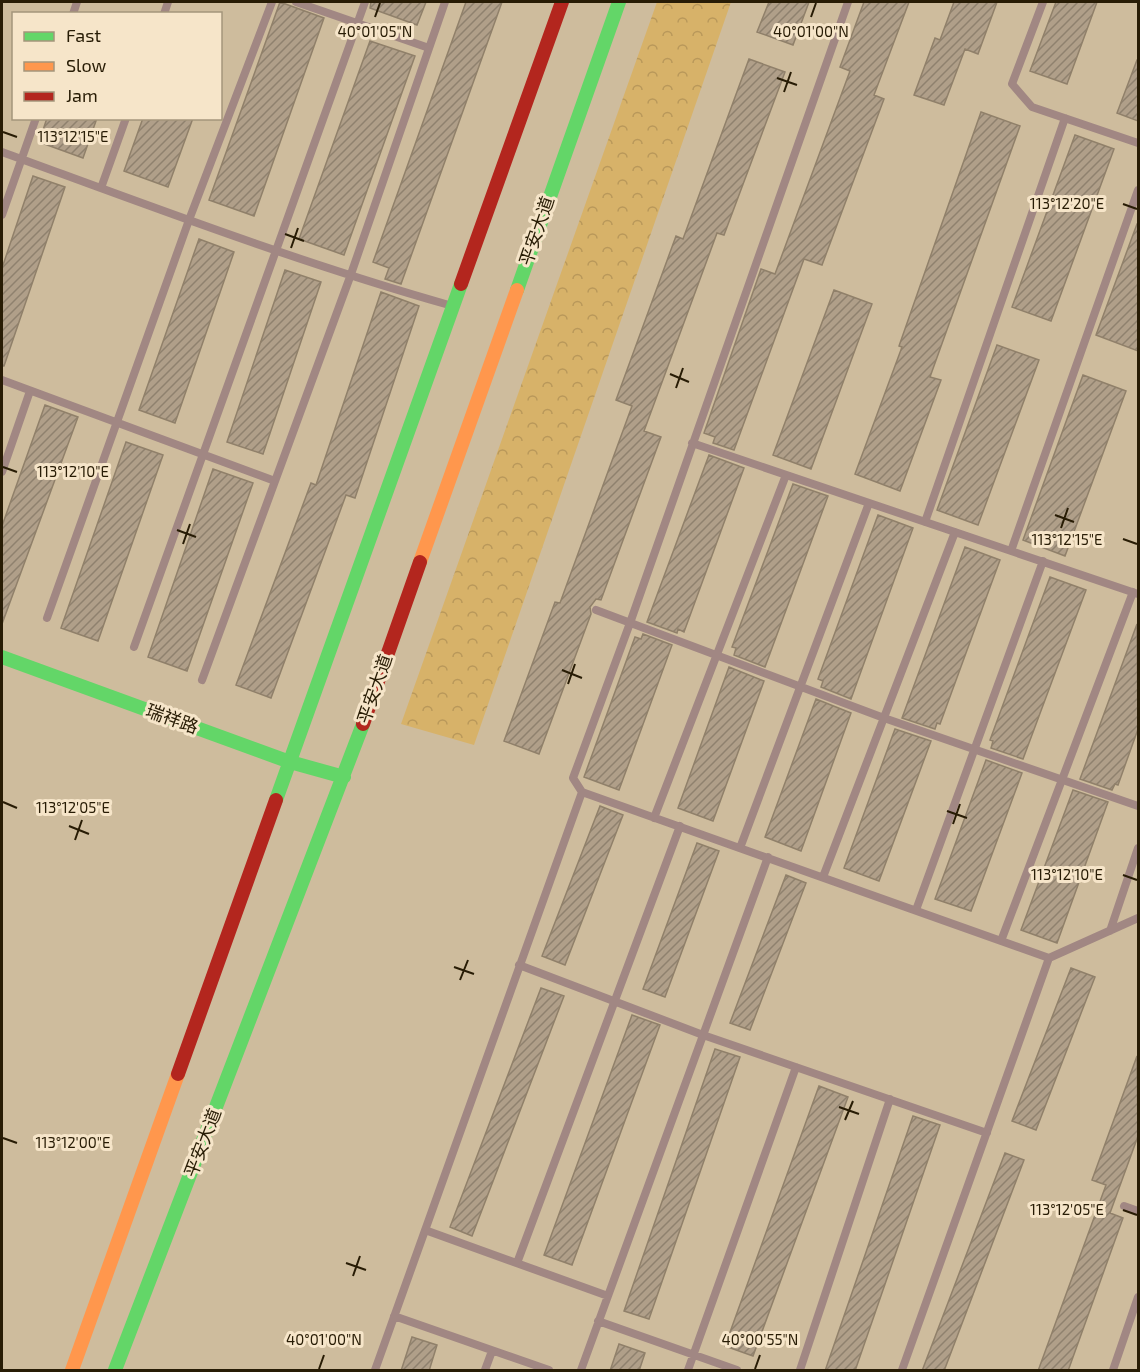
<svg xmlns="http://www.w3.org/2000/svg" width="1140" height="1372" viewBox="0 0 1140 1372" font-family="'Exo 2','Noto Sans SC',sans-serif">
	<defs>
		<pattern id="park-crowns" width="20" height="18" patternUnits="userSpaceOnUse" patternTransform="scale(1.5)"><rect width="20" height="18" fill="#d7b269"/><path d="M2 6a3 3 0 1 1 6 0M12 15a3 3 0 1 1 6 0" fill="none" stroke="#b9985a"/></pattern>
		<pattern id="building-hatch" width="6" height="6" patternUnits="userSpaceOnUse" patternTransform="scale(1.5)"><rect width="6" height="6" fill="#b09f89"/><path d="M-1 1l2-2M0 6l6-6M5 7l2-2" fill="none" stroke="#8f816e"/></pattern>
	</defs>
	<rect width="100%" height="100%" fill="#cebc9d"/>
	<path fill="url(#park-crowns)" d="M657,2H731L474,745L401,724Z"/>
	<path fill="url(#building-hatch)" stroke="#90806a" stroke-width="1.5" d="M280,2L324,18L254,216L209,200Z
		M371,2H426L417,25L370,8Z
		M466,2H502L401,284L385,279L389,268L373,262Z
		M769,2H809L793,45L757,32Z
		M864,2H909L874,95L884,99L822,265L804,259L734,450L713,443L715,437L704,433L761,269L775,274L850,71L840,67Z
		M954,2H997L978,54L965,49L944,105L914,95L935,38L940,40Z
		M1056,2H1097L1067,84L1030,71Z
		M370,41L415,56L344,255L299,239Z
		M749,59L785,72L724,235L717,233L644,431L661,437L601,600L596,599L590,607L591,614L539,754L504,741L555,602L560,603L632,406L616,400L676,236L683,239Z
		M1137,60H1138V121L1117,113Z
		M981,112L1020,126L930,377L941,380L900,491L855,474L902,347L899,346Z
		M47,118H97L83,158L39,142Z
		M143,118H193L168,187L124,171Z
		M1075,135L1114,149L1051,321L1012,307Z
		M33,176L65,187L4,366H2V268Z
		M1137,224H1138V351L1096,335Z
		M199,239L234,252L175,423L139,410Z
		M285,270L321,282L263,454L227,442Z
		M834,290L872,304L811,469L773,455Z
		M381,292L419,306L355,498L346,495L271,698L236,685L311,483L316,485Z
		M997,345L1039,360L978,525L937,510Z
		M1083,375L1126,391L1065,556L1023,540Z
		M45,405L78,417L2,624V526Z
		M126,442L163,455L98,641L61,628Z
		M709,455L744,468L684,632L678,629L677,633L647,622Z
		M213,469L253,483L187,671L148,657Z
		M793,484L828,496L765,667L734,655L736,648L732,647Z
		M878,515L913,528L851,699L821,687L823,681L818,679Z
		M965,547L1000,560L940,724L937,723L935,729L902,718Z
		M1050,577L1086,590L1023,759L991,748L993,741L990,740Z
		M1137,624L1138,729L1118,785L1115,784L1112,790L1080,779Z
		M643,634L672,645L619,790L584,777L635,637L641,639Z
		M729,667L764,681L713,821L678,808Z
		M816,699L851,713L801,851L765,837Z
		M895,729L931,741L879,881L844,868Z
		M986,760L1022,773L971,911L935,899Z
		M1073,790L1108,802L1057,943L1021,930Z
		M600,806L623,815L565,965L542,956Z
		M697,843L719,851L665,997L643,989Z
		M786,875L806,883L750,1030L730,1023Z
		M1071,968L1095,977L1036,1130L1012,1121Z
		M541,988L564,996L472,1236L450,1227Z
		M632,1015L660,1025L572,1265L544,1255Z
		M715,1049L740,1057L649,1319L624,1311Z
		M1137,1056L1138,1136L1110,1213L1123,1218L1068,1371H1038L1106,1185L1092,1180Z
		M819,1086L848,1097L753,1356L725,1346Z
		M913,1116L940,1125L855,1371H825Z
		M1005,1153L1024,1160L944,1371H922Z
		M412,1337L437,1345L429,1371H401Z
		M619,1344L645,1353L639,1371H610Z"/>
	<g fill="none" stroke-linecap="round" stroke-linejoin="round">
		<path stroke="#a18783" stroke-width="8" d="M296,2L429,48
			M1043,2L1012,84L1032,107L1138,143
			M73,14L77,2
			M164,14L168,2
			M2,152C150,206 297,262 449,305
			M101,188L126,118
			M2,215L36,118
			M2,380L275,481
			M692,443L1138,594
			M2,472L30,391
			M925,522L1065,118
			M1011,551L1138,190
			M596,610L884,718L1138,806
			M47,618L189,220L272,2
			M134,647L365,2
			M202,680L350,277L445,2
			M582,792L573,778L630,623L848,2
			M654,818L786,475
			M740,848L869,503
			M823,877L955,532
			M916,910L1043,561
			M1110,931L1138,848
			M1001,941L1133,592
			M519,965L703,1035L987,1133
			M1124,1206L1138,1211
			M425,1230L608,1296
			M517,1263L680,826
			M394,1316L549,1370
			M598,1321L737,1370
			M375,1370L582,792L1049,958L1138,918
			M485,1370L492,1351
			M581,1370L768,857
			M688,1370L796,1067
			M800,1370L890,1099
			M902,1370L1049,958
			M1113,1370L1138,1297"/>
		<path stroke="#63d668" stroke-width="14" d="M517,290L619,2
			M2,657L290,762L344,777
			M276,800L461,284
			M115,1370L363,724"/>
		<path stroke="#ff974d" stroke-width="14" d="M420,562L517,290
			M72,1370L178,1074"/>
		<path stroke="#b3261e" stroke-width="14" d="M461,284L562,2
			M363,724L420,562
			M178,1074L276,800"/>
	</g>
	<path fill="none" stroke="#281c05" stroke-width="2" d="M375,17L380,3M811,17L816,3M777,78L797,85M784,92L791,72M3,132L17,137M1123,204L1137,209M285,234L304,241M291,248L298,228M670,374L689,382M676,388L683,368M3,467L17,472M1055,515L1074,522M1061,528L1068,508M177,530L196,537M1123,539L1137,544M183,544L190,524M562,670L582,678M568,684L575,664M3,802L17,808M947,811L967,818M953,824L960,804M69,826L89,834M75,840L82,820M1123,875L1137,880M454,967L474,974M460,980L468,960M839,1107L859,1114M845,1120L853,1101M3,1138L17,1143M1123,1210L1137,1215M346,1263L366,1270M353,1276L360,1256M319,1369L324,1355M755,1369L760,1355"/>
	<g text-anchor="middle" stroke-width="6" stroke-linejoin="round" paint-order="stroke">
		<g font-size="18" fill="#281c05" stroke="#f6e5c9">
			<text transform="translate(537 231) rotate(-71)" y="6">平安大道</text>
			<text transform="translate(375 689) rotate(-71)" y="6">平安大道</text>
			<text transform="translate(172 719) rotate(20)" y="6">瑞祥路</text>
			<text transform="translate(203 1143) rotate(-69)" y="6">平安大道</text>
		</g>
	</g>
	<g font-size="15" text-anchor="middle" fill="#281c05" stroke="#f6e5c9" stroke-width="6" stroke-linejoin="round" paint-order="stroke">
		<text x="375" y="37">40°01'05"N</text>
		<text x="811" y="37">40°01'00"N</text>
		<text x="73" y="142">113°12'15"E</text>
		<text x="1067" y="209">113°12'20"E</text>
		<text x="73" y="477">113°12'10"E</text>
		<text x="1067" y="545">113°12'15"E</text>
		<text x="73" y="813">113°12'05"E</text>
		<text x="1067" y="880">113°12'10"E</text>
		<text x="73" y="1148">113°12'00"E</text>
		<text x="1067" y="1215">113°12'05"E</text>
		<text x="324" y="1345">40°01'00"N</text>
		<text x="760" y="1345">40°00'55"N</text>
	</g>
	<rect width="1140" height="1372" fill="none" stroke="#281c05" stroke-width="6"/>
	<rect x="12" y="12" width="210" height="108" fill="#f6e5c9" stroke="#a4957b" stroke-width="1.5"/>
	<rect x="24" y="32" width="30" height="9" fill="#63d668" stroke="#a4957b" stroke-width="1.5"/>
	<text x="66" y="42" font-size="18" fill="#281c05">Fast</text>
	<rect x="24" y="62" width="30" height="9" fill="#ff974d" stroke="#a4957b" stroke-width="1.5"/>
	<text x="66" y="72" font-size="18" fill="#281c05">Slow</text>
	<rect x="24" y="92" width="30" height="9" fill="#b3261e" stroke="#a4957b" stroke-width="1.5"/>
	<text x="66" y="102" font-size="18" fill="#281c05">Jam</text>
</svg>
